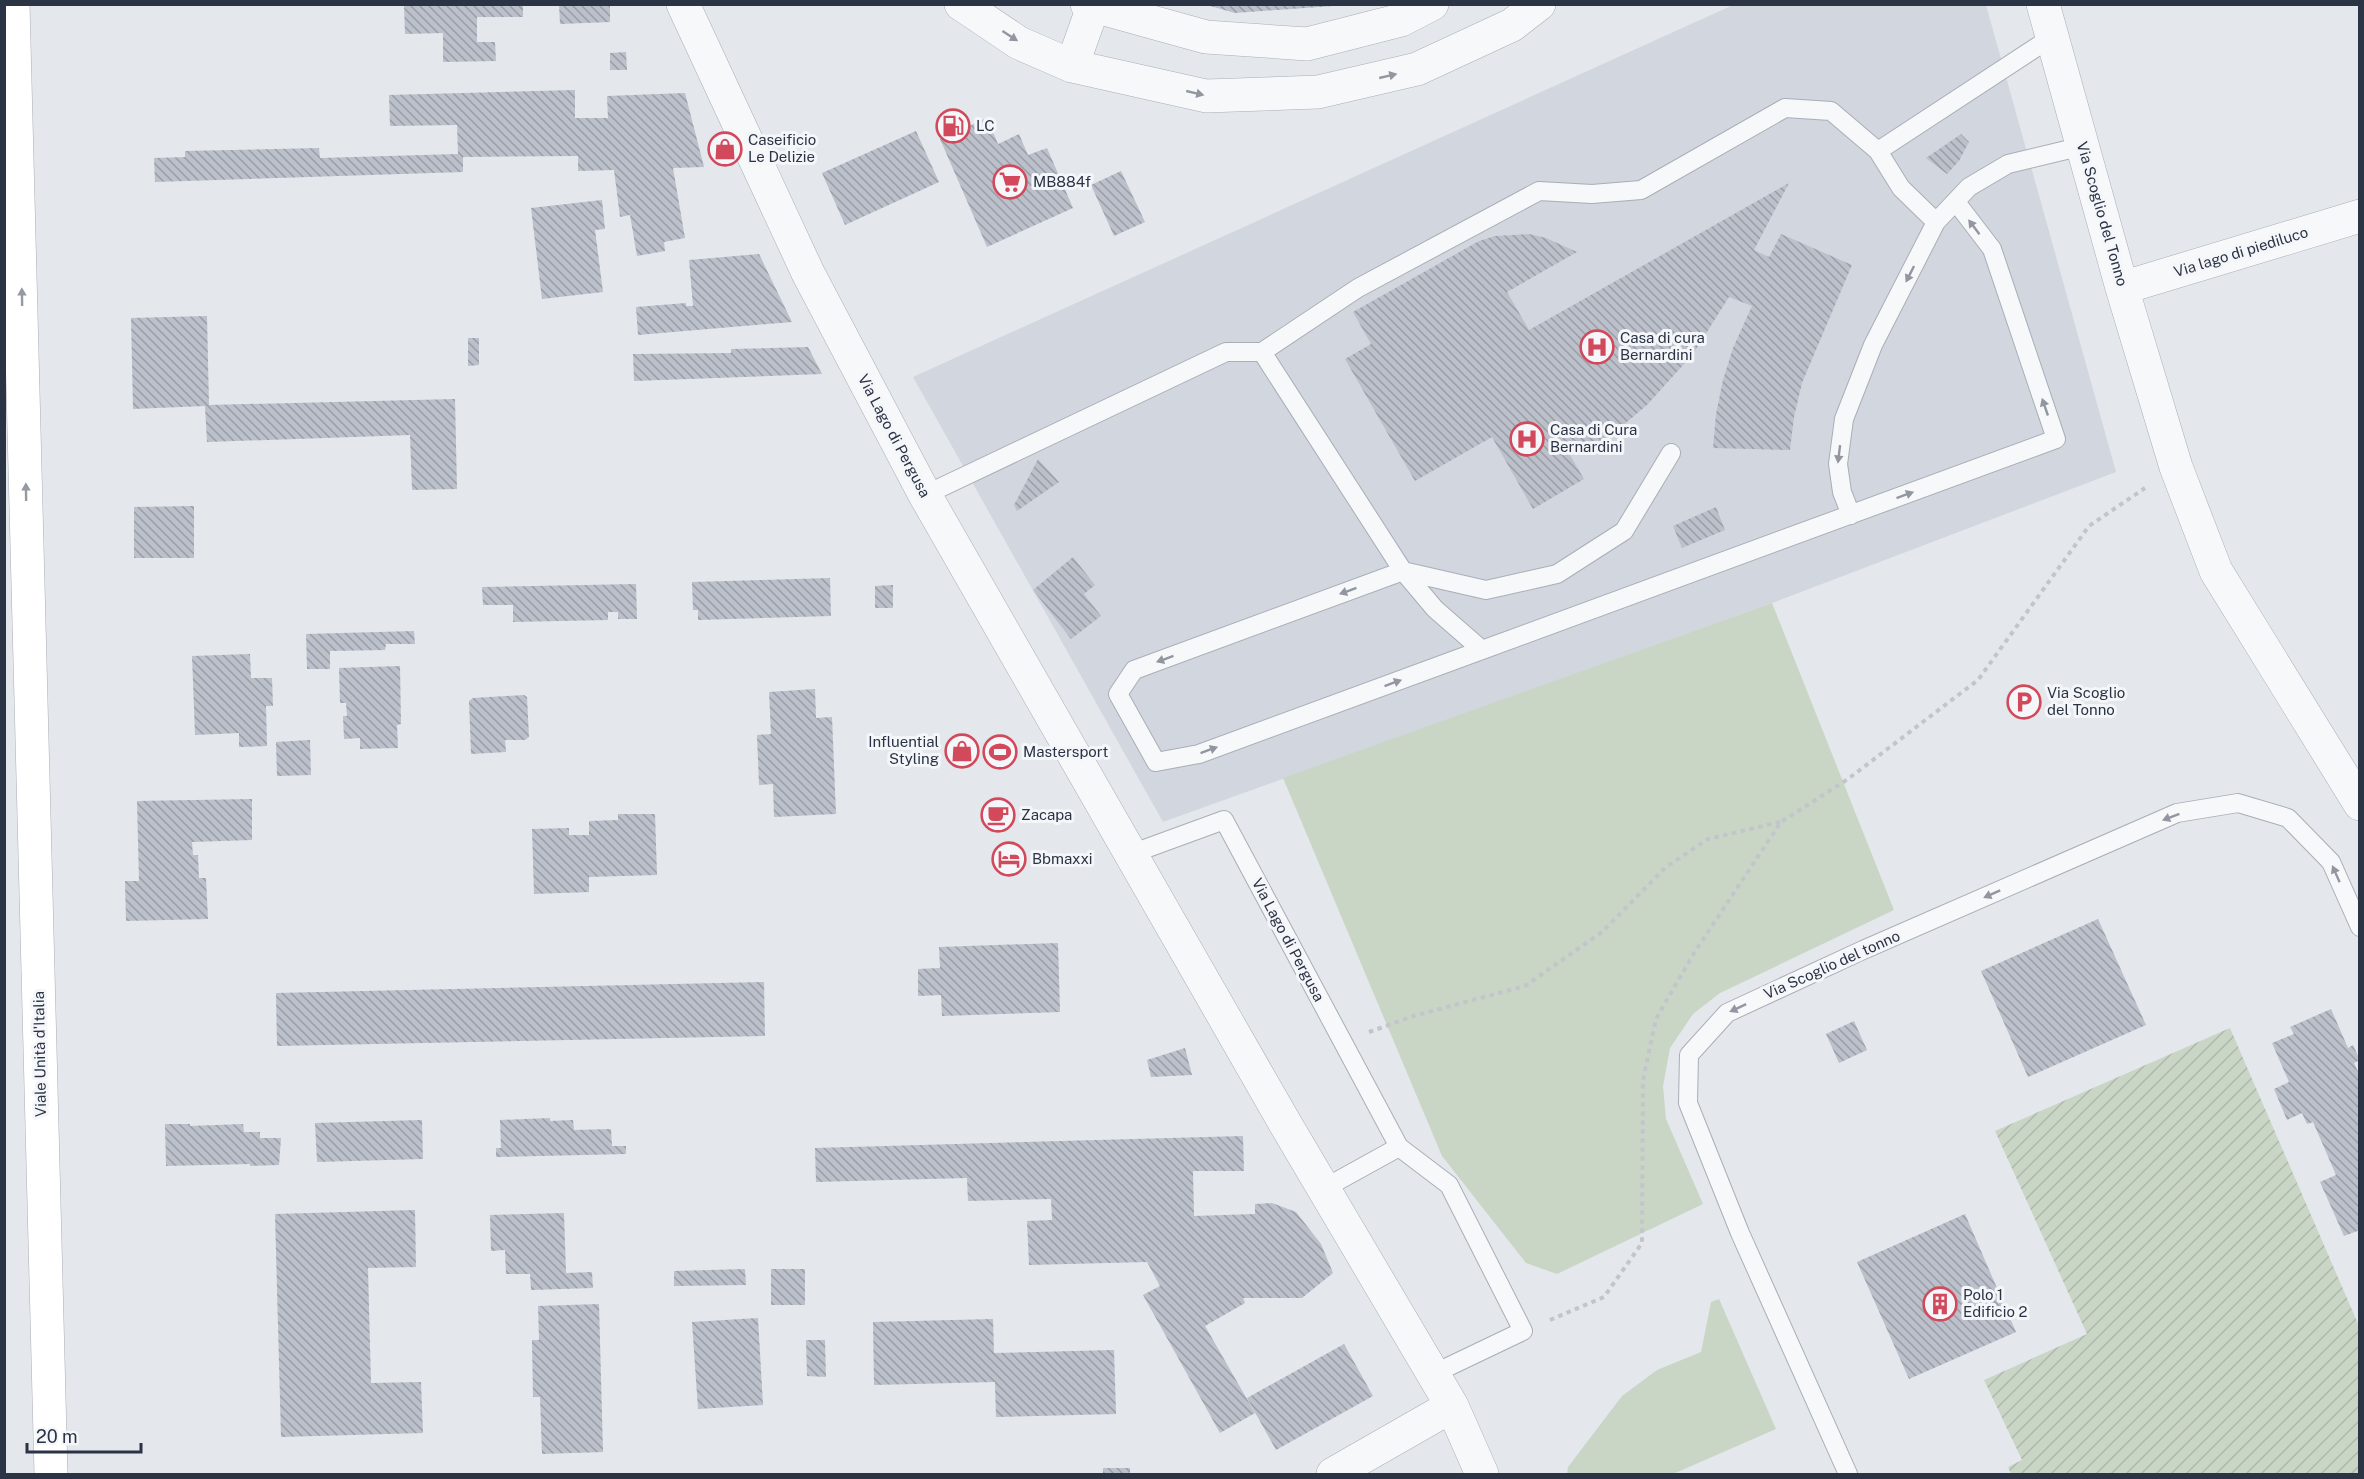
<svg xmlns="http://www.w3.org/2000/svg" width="2364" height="1479" viewBox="0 0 2364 1479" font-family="'Public Sans',sans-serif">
	<defs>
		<pattern id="garden-furrows" width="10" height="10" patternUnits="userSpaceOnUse" patternTransform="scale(1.5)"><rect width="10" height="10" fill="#c9d6c5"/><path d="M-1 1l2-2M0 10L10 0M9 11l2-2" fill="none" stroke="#adb8ab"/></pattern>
		<pattern id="building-back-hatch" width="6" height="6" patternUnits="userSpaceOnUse" patternTransform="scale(1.5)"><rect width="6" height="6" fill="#bbc0ca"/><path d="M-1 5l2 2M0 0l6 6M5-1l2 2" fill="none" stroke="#989da6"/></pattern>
	</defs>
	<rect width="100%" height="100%" fill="#e4e7ec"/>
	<path fill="#d2d6de" d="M1733,5H1986L2116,472L1772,603L1163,822L913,377Z"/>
	<path fill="#c9d6c5" d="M1772,603L1894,910L1720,993L1693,1014L1670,1048L1663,1086L1666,1119L1703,1204L1557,1274L1526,1263L1442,1156L1283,778Z
		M1719,1299L1776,1429L1673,1474H1567L1568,1467L1622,1396L1657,1370L1701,1352L1711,1302Z"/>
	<path fill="url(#garden-furrows)" d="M2230,1028L2359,1326V1474H2011L2008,1467L2022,1460L1984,1380L2087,1334L1995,1131Z"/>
	<path fill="url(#building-back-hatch)" d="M404,4H523V17H477V42H495L496,61L443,62V33L405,34Z
		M559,4H610V22L560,24Z
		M1203,4H1333V6L1235,13Z
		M626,52L627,70H610V53Z
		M575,90V118H608L607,96L685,93L704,167L673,168L685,238L664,242L665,251L637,256L630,215L620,217L614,170L578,171V156L463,157V172L155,182L154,158L185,157V151L319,148L320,158L458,154L457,125L390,126L389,95Z
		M987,118L998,144L1019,134L1028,155L1047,148L1073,208L987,247L940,139Z
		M916,131L939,182L845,225L822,173Z
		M1961,134L1969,142L1959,161L1947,174L1926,158Z
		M1121,171L1145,222L1114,236L1091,185Z
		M1789,183L1754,250L1769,257L1781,234L1852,265L1802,383L1794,417L1790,450L1713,448L1716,414L1723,380L1733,348L1752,306L1729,297L1693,354L1647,405L1621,427L1586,451L1578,455L1573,447L1567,450L1584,479L1533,509L1492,437L1415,481L1345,359L1371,344L1353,312L1479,241L1495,236L1529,234L1546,238L1577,252L1507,292L1529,330Z
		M602,200L605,229L595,230L603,292L542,299L531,208Z
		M759,254L792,322L638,335L636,307L686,303V306H693L689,260Z
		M207,316L209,405L455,399L457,489L412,490L410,435L207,442L205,406L133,409L131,318Z
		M468,338H479V365L468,366Z
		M808,347L822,374L634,381L633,354L731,353V349Z
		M1038,459L1059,482L1017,511L1014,505Z
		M194,506V558H134V507Z
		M1716,507L1725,530L1682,548L1673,526Z
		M1073,557L1095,585L1084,594L1101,616L1071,639L1033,590Z
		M830,578L831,616L698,620V610H693L692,582Z
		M636,584L637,619H618V612H608V620L513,622V605H483L482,587Z
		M893,585V608H875V586Z
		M414,631L415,644H386L385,650L330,651V669H307L306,634Z
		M250,654L251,678H272L273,706H266L267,746L239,747V733L195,735L192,656Z
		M400,666L401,724L397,725L398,748L360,749V738L344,739L343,716H347L346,703H340L339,668Z
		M815,689L816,718L832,717L836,814L774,817L773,784L759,785L757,735L771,734L769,692Z
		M524,695L527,697L529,737L525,740H505L506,752L471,754L469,701L473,698Z
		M310,740L311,775L277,776L276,742Z
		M252,799V840L192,842L193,855H198L199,878H206L208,919L126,921L125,881H139L137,801Z
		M618,814H655L657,875L589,877V892L534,894L532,829L569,828V835H589V821L618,820Z
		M2098,919L2146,1025L2028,1077L1981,971Z
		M1058,943L1060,1012L942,1016L941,995L918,996V969L940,968L939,947Z
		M764,982L765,1036L277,1046L276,993Z
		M2331,1009L2348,1048L2353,1045L2360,1060L2354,1063L2360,1076V1230L2344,1236L2320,1182L2336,1175L2313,1122L2307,1124L2302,1113L2287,1120L2274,1089L2289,1082L2272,1043L2294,1034L2290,1027Z
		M1854,1021L1867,1050L1839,1063L1826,1034Z
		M1185,1048L1192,1075L1151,1077L1147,1060Z
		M550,1118V1121L573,1120L574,1130L611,1129L612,1146H626V1154L496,1157V1148H501L500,1120Z
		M422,1120L423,1159L317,1162L315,1123Z
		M165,1124H190V1126L243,1124L244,1132H260V1138H281L279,1165L250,1166V1164L166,1166Z
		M1243,1136L1244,1171H1193L1194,1216L1255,1214V1204L1272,1203L1296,1212L1321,1244L1333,1273L1302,1298H1243L1245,1303L1205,1326L1255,1413L1220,1433L1143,1295L1160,1286L1147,1262L1029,1265L1027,1221L1052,1220L1051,1199L968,1201L967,1178L816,1182L815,1148Z
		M415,1210L416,1267L368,1268L371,1383L421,1382L423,1433L281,1437L275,1214Z
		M564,1213L566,1273L592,1272L593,1288L531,1290L530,1274H506L505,1250L491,1251L490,1215Z
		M1965,1214L2016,1332L1909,1379L1857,1262Z
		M745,1269L746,1285L674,1286V1271Z
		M771,1269H805V1305H771Z
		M599,1304L603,1452L542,1454L540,1397H533L532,1340H539L538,1306Z
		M758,1318L763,1405L698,1409L692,1322Z
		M993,1319L994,1353L1114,1350L1116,1414L996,1417L995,1382L874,1385L873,1322Z
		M806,1340H825L826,1377L807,1376Z
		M1344,1344L1373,1396L1276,1450L1247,1398Z
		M1103,1468H1130V1474H1103Z"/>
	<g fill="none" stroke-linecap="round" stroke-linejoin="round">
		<g stroke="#a9aeb7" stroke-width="20">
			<path id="service" d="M1878,151L2052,37
				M1262,352L1403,571L1435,609L1482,650L2056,439L1992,249L1956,202
				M925,495L1226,352H1262L1358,288L1539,191L1592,194L1641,190L1785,108L1831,111L1878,151L1901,188L1936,222
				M1851,515L1842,492L1838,464L1844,419L1873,345L1936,222L1969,187L2008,164L2083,146
				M1482,650L1199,754L1156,762L1118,694L1134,670L1403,571L1486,590L1557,574L1624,531L1671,453
				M1131,854L1224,820L1399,1147L1449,1185L1523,1331L1431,1375
				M1323,1189L1399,1147
				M1848,1474L1740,1233L1688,1103L1689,1055L1727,1013L1863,950L2177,813L2238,803L2288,818L2331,862L2360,927"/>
		</g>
		<g stroke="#a9aeb7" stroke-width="34">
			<path id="minor" d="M683,4L808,273L925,495L1286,1125L1452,1406L1482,1474
				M961,4L1019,43L1072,66L1206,96L1318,92L1417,69L1512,25L1539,4
				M1087,4L1206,37L1307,44L1401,20L1432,4
				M2043,4L2122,288L2176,467L2216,571L2360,804
				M1072,66L1093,7
				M2122,288L2360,216
				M1333,1474L1452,1406"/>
		</g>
		<g stroke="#a9aeb7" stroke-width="34">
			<path id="secondary" d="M13,4L51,1474"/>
		</g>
		<path stroke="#c2c5cb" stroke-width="4" stroke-dasharray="4.5 4.5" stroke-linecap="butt" d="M1369,1032L1417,1015L1525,986L1602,932L1666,867L1708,839L1780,822
			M1550,1320L1604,1297L1642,1243L1643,1080L1656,1019L1694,953L1781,822L1848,779L1978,680L2089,526L2145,488"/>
		<use href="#service" stroke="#f7f8fa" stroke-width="18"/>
		<use href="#minor" stroke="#f7f8fa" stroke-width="33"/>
		<use href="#secondary" stroke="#fff" stroke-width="33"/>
	</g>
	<defs><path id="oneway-solid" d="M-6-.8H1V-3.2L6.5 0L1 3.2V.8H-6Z" transform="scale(1.5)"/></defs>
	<g fill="#9196a0">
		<use href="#oneway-solid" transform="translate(1010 36) rotate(33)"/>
		<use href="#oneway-solid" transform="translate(1388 76) rotate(-13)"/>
		<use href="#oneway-solid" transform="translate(1195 93) rotate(13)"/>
		<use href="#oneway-solid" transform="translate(1974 227) rotate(-127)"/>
		<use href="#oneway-solid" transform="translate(1910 274) rotate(117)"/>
		<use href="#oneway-solid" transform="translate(2045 407) rotate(-109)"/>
		<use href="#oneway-solid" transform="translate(1839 454) rotate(97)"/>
		<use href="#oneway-solid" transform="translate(1905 495) rotate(-20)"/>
		<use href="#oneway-solid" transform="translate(1348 591) rotate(160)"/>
		<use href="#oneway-solid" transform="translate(1165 659) rotate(160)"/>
		<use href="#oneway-solid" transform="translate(1393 683) rotate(-20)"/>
		<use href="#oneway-solid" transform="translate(1209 750) rotate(-20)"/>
		<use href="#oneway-solid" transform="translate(2171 817) rotate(159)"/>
		<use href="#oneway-solid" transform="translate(2336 874) rotate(-114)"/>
		<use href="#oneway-solid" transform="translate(1992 894) rotate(156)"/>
		<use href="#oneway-solid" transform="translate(1738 1008) rotate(155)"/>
	</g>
	<g fill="#959aa2">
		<use href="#oneway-solid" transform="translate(22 297) rotate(-91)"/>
		<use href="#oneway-solid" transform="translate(26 492) rotate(-91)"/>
	</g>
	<defs>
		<g id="fuel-ring" transform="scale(1.725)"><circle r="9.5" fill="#f4f6f9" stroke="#d1495b" stroke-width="1.5"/><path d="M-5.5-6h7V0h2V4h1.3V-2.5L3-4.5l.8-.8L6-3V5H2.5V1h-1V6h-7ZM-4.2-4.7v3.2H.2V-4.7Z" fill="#d1495b"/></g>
		<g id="shop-ring" transform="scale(1.725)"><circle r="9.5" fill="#f4f6f9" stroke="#d1495b" stroke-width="1.5"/><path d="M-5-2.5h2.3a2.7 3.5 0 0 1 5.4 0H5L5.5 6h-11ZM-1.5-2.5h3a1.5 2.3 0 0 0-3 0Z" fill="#d1495b"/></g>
		<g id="supermarket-ring" transform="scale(1.725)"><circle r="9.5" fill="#f4f6f9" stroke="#d1495b" stroke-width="1.5"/><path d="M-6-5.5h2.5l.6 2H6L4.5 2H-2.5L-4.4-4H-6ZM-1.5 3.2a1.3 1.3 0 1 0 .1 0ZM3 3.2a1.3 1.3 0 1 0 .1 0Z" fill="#d1495b"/></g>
		<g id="hospital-ring" transform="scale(1.725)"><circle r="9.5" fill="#f4f6f9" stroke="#d1495b" stroke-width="1.5"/><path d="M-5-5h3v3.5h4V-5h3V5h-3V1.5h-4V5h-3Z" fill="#d1495b"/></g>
		<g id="parking-ring" transform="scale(1.725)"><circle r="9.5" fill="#f4f6f9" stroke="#d1495b" stroke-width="1.5"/><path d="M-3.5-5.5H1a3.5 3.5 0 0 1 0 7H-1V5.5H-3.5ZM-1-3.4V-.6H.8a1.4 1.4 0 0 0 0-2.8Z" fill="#d1495b"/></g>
		<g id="stadium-ring" transform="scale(1.725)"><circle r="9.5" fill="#f4f6f9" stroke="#d1495b" stroke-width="1.5"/><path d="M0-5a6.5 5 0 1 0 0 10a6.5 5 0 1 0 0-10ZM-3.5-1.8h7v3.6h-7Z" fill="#d1495b"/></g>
		<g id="cafe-ring" transform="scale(1.725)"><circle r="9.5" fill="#f4f6f9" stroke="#d1495b" stroke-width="1.5"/><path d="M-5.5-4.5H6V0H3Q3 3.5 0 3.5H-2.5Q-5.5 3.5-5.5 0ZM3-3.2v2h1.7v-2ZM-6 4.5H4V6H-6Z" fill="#d1495b"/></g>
		<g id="hotel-ring" transform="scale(1.725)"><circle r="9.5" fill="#f4f6f9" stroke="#d1495b" stroke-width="1.5"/><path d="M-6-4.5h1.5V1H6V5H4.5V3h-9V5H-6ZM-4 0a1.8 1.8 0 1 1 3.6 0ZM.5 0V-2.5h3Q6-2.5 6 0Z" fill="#d1495b"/></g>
		<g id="building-ring" transform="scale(1.725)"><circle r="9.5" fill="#f4f6f9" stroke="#d1495b" stroke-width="1.5"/><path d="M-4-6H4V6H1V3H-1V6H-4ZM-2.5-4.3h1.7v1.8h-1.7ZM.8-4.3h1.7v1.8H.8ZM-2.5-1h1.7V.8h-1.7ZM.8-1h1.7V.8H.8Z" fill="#d1495b"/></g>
	</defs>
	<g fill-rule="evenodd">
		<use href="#fuel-ring" x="953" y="126"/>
		<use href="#shop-ring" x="725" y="149"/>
		<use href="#supermarket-ring" x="1010" y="182"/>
		<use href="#hospital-ring" x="1597" y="347"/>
		<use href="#hospital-ring" x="1527" y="439"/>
		<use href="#parking-ring" x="2024" y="702"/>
		<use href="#shop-ring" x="962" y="751"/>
		<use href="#stadium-ring" x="1000" y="752"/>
		<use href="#cafe-ring" x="998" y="815"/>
		<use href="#hotel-ring" x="1009" y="859"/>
		<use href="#building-ring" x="1940" y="1304"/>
	</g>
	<g text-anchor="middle" stroke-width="6" stroke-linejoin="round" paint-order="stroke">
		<g font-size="15" fill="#2b3445" stroke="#f4f6f9" text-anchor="start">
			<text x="976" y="131">LC</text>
			<text x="748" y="145">Caseificio<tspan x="748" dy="17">Le Delizie</tspan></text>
			<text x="1033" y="187">MB884f</text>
			<text x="1620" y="343">Casa di cura<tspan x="1620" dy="17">Bernardini</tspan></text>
			<text x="1550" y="435">Casa di Cura<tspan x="1550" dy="17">Bernardini</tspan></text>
			<text x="2047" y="698">Via Scoglio<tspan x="2047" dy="17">del Tonno</tspan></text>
			<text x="939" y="747" text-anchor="end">Influential<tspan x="939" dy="17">Styling</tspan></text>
			<text x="1023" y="757">Mastersport</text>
			<text x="1021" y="820">Zacapa</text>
			<text x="1032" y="864">Bbmaxxi</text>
			<text x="1963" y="1300">Polo 1<tspan x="1963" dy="17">Edificio 2</tspan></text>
		</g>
		<g font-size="15" fill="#2b3445" stroke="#f4f6f9">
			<text transform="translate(2102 214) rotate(74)" y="5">Via Scoglio del Tonno</text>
			<text transform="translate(2241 252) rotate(-17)" y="5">Via lago di piediluco</text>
			<text transform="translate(894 436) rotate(62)" y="5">Via Lago di Pergusa</text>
			<text transform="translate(1288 940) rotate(62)" y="5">Via Lago di Pergusa</text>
			<text transform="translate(1832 965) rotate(-24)" y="5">Via Scoglio del tonno</text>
			<text transform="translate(40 1054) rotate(-91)" y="5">Viale Unità d'Italia</text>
		</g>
	</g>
	<rect width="2364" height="1479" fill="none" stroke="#2b3445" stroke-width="12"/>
	<path d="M27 1443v9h114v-9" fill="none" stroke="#2b3445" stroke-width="3"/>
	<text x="36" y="1443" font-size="18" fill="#2b3445" stroke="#f4f6f9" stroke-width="4.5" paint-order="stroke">20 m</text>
</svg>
